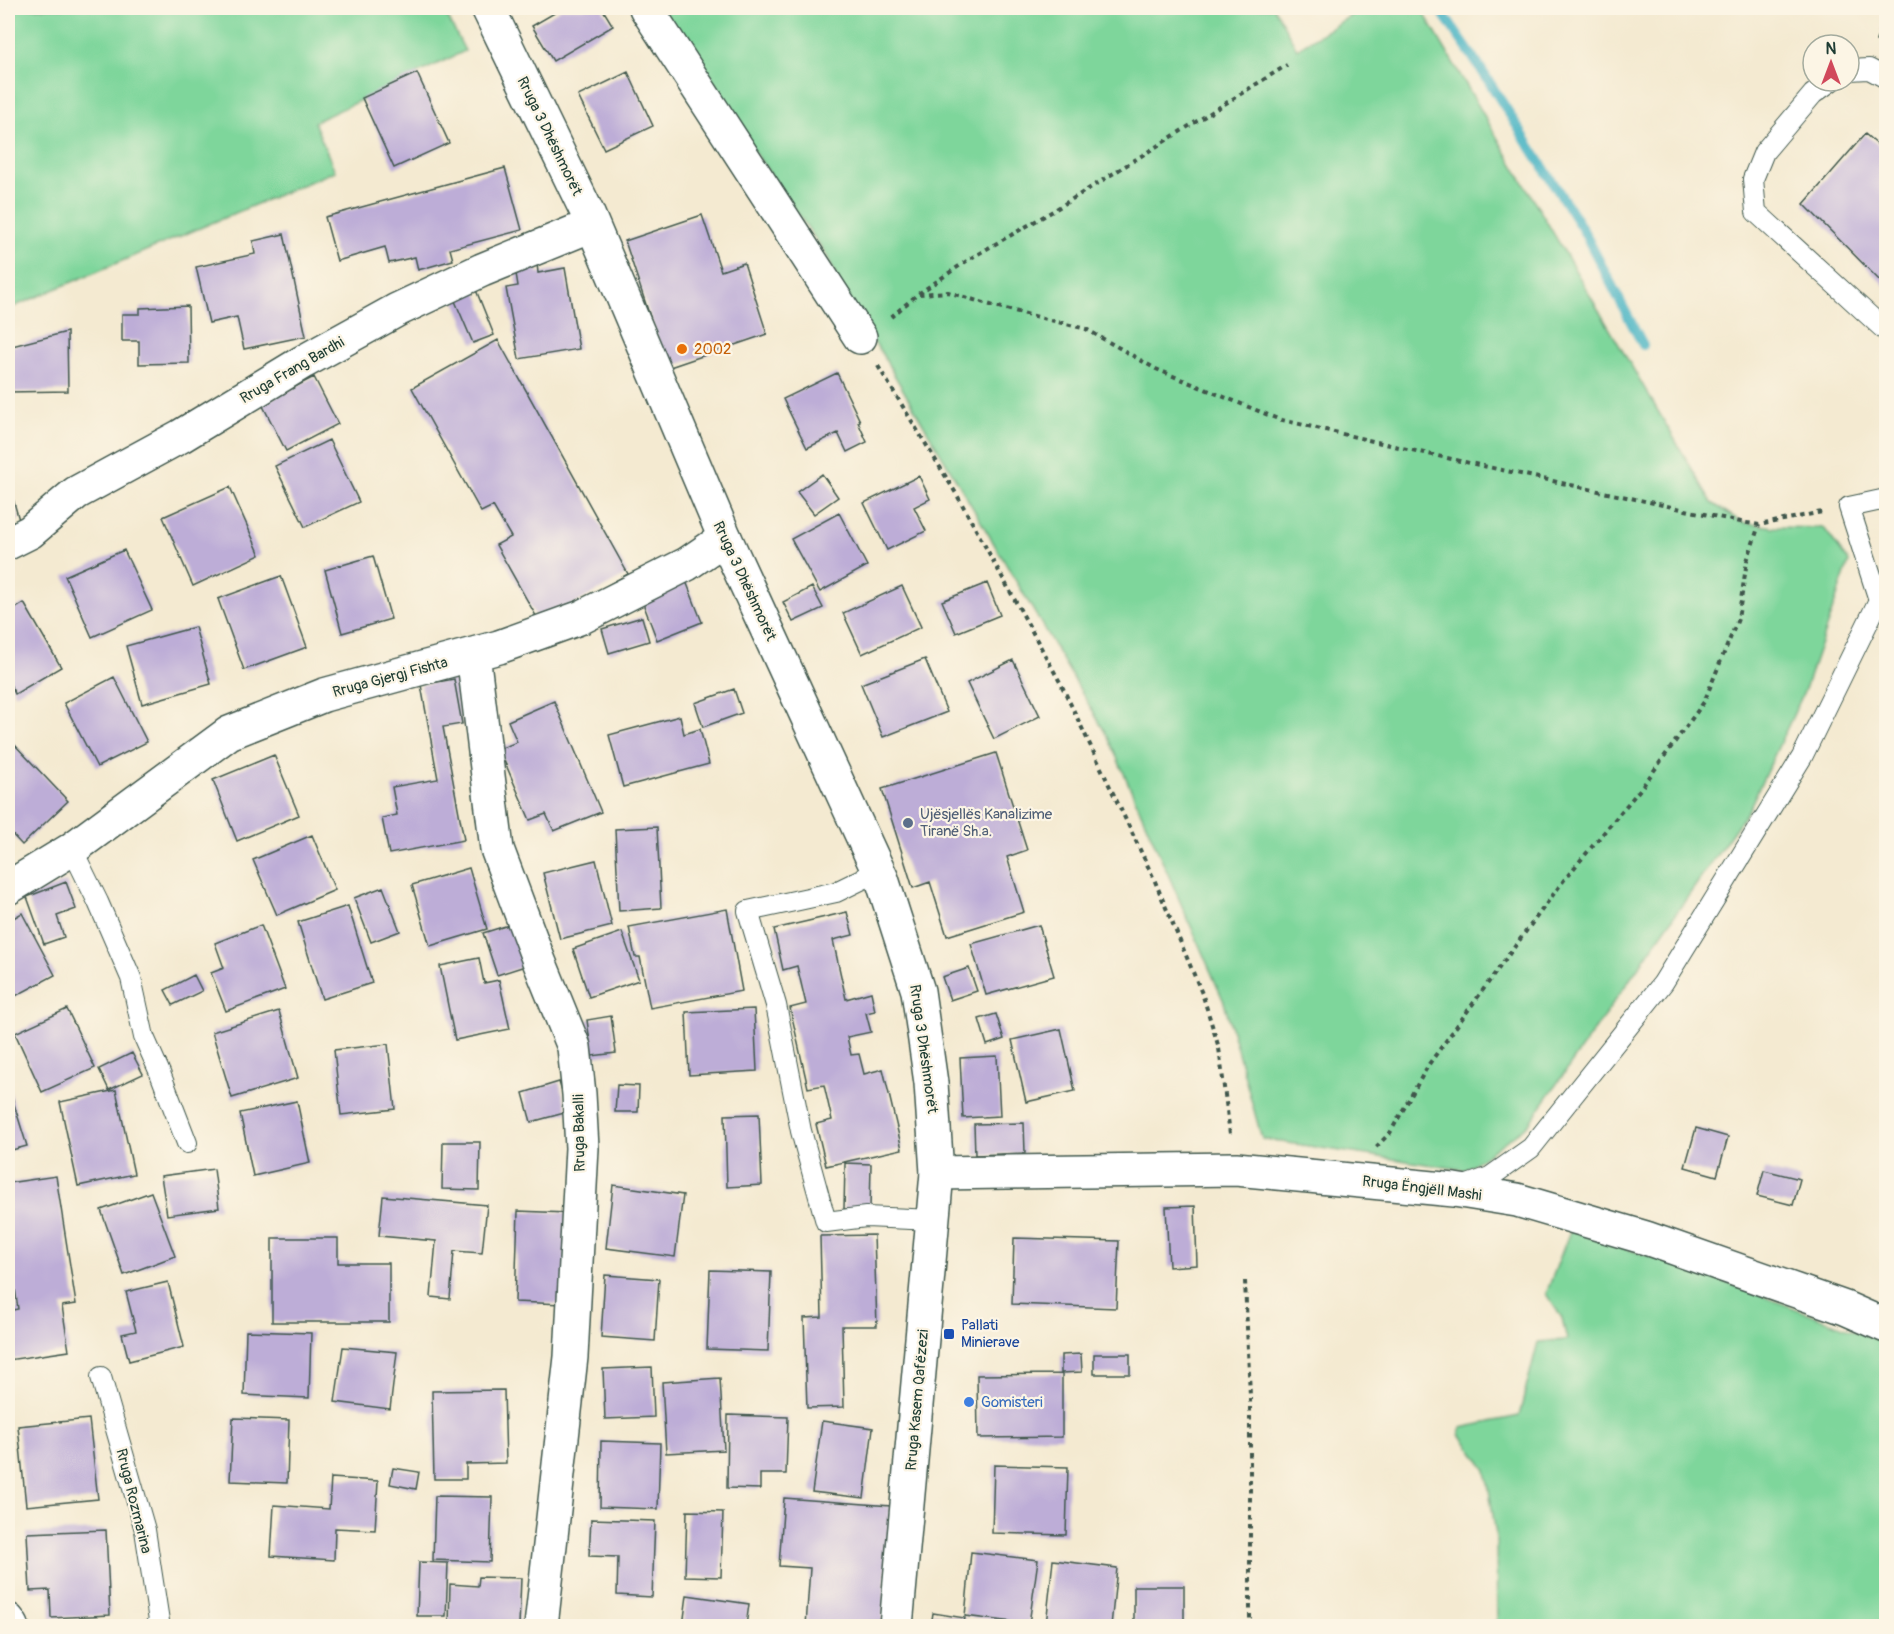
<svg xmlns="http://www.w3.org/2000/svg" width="1894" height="1634" viewBox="0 0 1894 1634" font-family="Pangolin,sans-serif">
	<rect width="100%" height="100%" fill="#fcf5e5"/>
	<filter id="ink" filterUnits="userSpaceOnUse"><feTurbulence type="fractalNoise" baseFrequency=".0167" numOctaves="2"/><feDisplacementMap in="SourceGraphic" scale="12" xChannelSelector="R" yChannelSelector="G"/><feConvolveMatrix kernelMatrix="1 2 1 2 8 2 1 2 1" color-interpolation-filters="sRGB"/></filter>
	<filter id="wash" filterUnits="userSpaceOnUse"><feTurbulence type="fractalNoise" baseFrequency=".008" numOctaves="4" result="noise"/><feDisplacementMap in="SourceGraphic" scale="24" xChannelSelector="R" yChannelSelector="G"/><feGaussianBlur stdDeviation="1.35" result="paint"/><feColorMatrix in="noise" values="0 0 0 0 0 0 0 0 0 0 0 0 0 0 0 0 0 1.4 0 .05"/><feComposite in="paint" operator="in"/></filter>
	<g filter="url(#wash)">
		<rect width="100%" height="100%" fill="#f4ead1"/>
		<path fill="#7ed69b" stroke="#4e8a68" stroke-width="1.5" d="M8,8H443L465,51L314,122L335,171L8,309Z
			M661,8H1274L1297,49L1363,8H1421L1712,503L1741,522L1773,527L1824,528L1849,562L1804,692L1749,809L1528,1125L1465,1170L1262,1139L1224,1002L1108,737L879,349L854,314L826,254L749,144Z
			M1570,1231L1699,1272L1886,1343V1626H1497L1496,1535L1486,1470L1460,1434L1461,1428L1519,1416L1538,1342L1567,1340L1562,1318L1546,1294Z"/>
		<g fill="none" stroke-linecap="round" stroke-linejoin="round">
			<path stroke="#47b4c4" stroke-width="10" d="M1439,8L1481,69L1583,230L1643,345"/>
		</g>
		<g id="blocks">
			<path fill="#bdadd7" d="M563,8H602L613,26L553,61L532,26Z
				M628,72L653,126L604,149L578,96Z
				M417,73L449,143L394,168L362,98Z
				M1865,134L1886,152V287L1804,204Z
				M505,168L522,230L450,249L453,260L418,270L415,257L389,263L385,247L337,261L325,217Z
				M702,215L721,271L744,263L767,334L667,368L625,241Z
				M284,234L306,336L244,349L237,317L209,323L196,267L255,254L253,241Z
				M537,263L538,273L565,268L579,349L519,359L506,288L518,286L515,267Z
				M474,285L494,335L473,343L452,294Z
				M188,306L189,363L139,364V341H122V314H140V308Z
				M67,332L68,391L8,392V347Z
				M498,340L628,574L540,623L496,545L511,537L493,506L481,512L412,388Z
				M837,373L860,421L858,422L867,442L847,452L838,433L807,448L783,399Z
				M314,377L338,424L286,451L262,404Z
				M329,440L359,502L305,527L275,466Z
				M822,474L838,497L814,514L797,492Z
				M919,476L930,499L914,507L926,531L887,550L864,503Z
				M8,481L19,520L8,523Z
				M230,487L260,555L193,586L163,517Z
				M839,513L867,566L820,592L791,539Z
				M124,550L152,610L92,637L65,576Z
				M373,556L391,619L342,633L325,570Z
				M281,576L307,647L244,670L218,599Z
				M686,581L702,622L657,640L641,598Z
				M987,583L1000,615L956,633L942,601Z
				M902,586L921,627L862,654L843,613Z
				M812,587L823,608L793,622L783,602Z
				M24,603L61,667L15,694L8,680V613Z
				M642,617L649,641L609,653L602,629Z
				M195,627L211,684L142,704L126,646Z
				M925,659L947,712L883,737L861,684Z
				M1013,660L1040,716L994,739L967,683Z
				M114,677L147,742L97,767L64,703Z
				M454,679L462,724L443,727L464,840L389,854L382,818L397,815L392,787L438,779L421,685Z
				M734,689L742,713L703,727L695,703Z
				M554,701L601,812L554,831L546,814L530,820L499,749L517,742L508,721Z
				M680,716L684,734L700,729L709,764L623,787L609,735Z
				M13,743L68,801L22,845L8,830V749Z
				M996,753L1027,850L1007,857L1024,912L947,936L930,882L913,888L882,789Z
				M274,755L299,815L237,841L213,780Z
				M657,827L661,908L619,911L615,829Z
				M312,835L335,890L277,915L253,860Z
				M596,860L612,926L560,939L543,873Z
				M469,868L487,929L430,946L412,885Z
				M66,882L76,909L57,916L64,937L44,944L27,897Z
				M383,887L400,931L371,942L354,898Z
				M348,906L372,983L322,999L298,922Z
				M727,909L742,991L650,1008L640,957H635L629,927Z
				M847,912L853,935L833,940L846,999L871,992L875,1011L866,1013L871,1032L847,1037L851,1055L859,1054L864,1074L883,1069L902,1149L826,1166L816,1124L832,1120L824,1085L808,1088L790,1008L806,1004L797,966L783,970L774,929Z
				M22,913L55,975L8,1000V921Z
				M512,924L525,966L497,975L483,933Z
				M261,925L285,989L226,1011L211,973L224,968L215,943Z
				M1039,925L1054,976L986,995L971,944Z
				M622,932L639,980L589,997L573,949Z
				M479,958L484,983L499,980L510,1029L455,1040L440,966Z
				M969,968L977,991L950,1000L942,977Z
				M194,975L202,991L173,1005L165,990Z
				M67,1009L95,1068L42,1092L15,1033Z
				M754,1009L757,1071L689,1075L686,1012Z
				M279,1011L298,1078L232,1098L212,1032Z
				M996,1014L1004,1039L987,1045L979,1019Z
				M611,1016L616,1053L592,1056L587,1020Z
				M1061,1029L1075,1091L1026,1102L1012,1040Z
				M388,1044L395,1109L341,1115L334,1050Z
				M132,1053L143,1074L109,1090L99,1069Z
				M997,1056L1000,1116L963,1118L960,1058Z
				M559,1082L568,1112L531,1122L523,1093Z
				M8,1085L27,1146L8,1151Z
				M617,1085L639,1086L638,1112H615Z
				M116,1090L134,1174L78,1186L60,1102Z
				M297,1101L310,1163L253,1176L240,1113Z
				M759,1114L762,1185L727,1187L725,1115Z
				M1024,1123L1025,1153L975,1155L974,1124Z
				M1696,1128L1728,1137L1717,1176L1685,1167Z
				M443,1142H480L479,1190L442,1189Z
				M845,1163L871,1164L870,1209H844Z
				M214,1169L219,1208L167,1215L161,1176Z
				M1764,1170L1800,1179L1793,1205L1757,1196Z
				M56,1176L76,1304L62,1306L69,1351L8,1360V1311L18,1309L12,1268L8,1269V1183Z
				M613,1185L683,1195L675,1257L606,1248Z
				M151,1192L175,1256L124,1275L101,1210Z
				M383,1196L487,1205L482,1253L454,1251L450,1299L431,1297L436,1241L379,1236Z
				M1195,1206L1197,1265L1169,1267L1166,1207Z
				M518,1211L567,1213L563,1304L515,1302Z
				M874,1235L877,1326H842L844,1407L807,1408L804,1318L822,1317L820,1236Z
				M272,1238H338V1263H389V1322H272Z
				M1014,1238L1119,1241L1116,1308L1012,1304Z
				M710,1270L771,1272L768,1351L707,1349Z
				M605,1275L659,1279L655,1341L601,1337Z
				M168,1282L184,1347L129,1361L122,1334L136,1331L126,1292Z
				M246,1331L311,1333L309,1398L244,1395Z
				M343,1347L397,1352L390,1409L335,1402Z
				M1081,1354L1082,1372L1061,1373V1355Z
				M1094,1354H1130V1374H1094Z
				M652,1367L654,1417L605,1419L603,1369Z
				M1062,1374V1437L978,1438L977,1375Z
				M720,1378L724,1450L666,1453L662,1382Z
				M504,1390L506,1463L466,1464V1479H434L432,1391Z
				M728,1415L788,1417L786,1474H760V1489L727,1488Z
				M233,1418L289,1420L287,1483L230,1481Z
				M89,1419L98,1499L26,1506L18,1426Z
				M822,1421L873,1428L864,1498L812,1492Z
				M601,1441L660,1443L658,1509L600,1507Z
				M994,1465L1068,1467L1066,1535L992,1533Z
				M393,1468L419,1472L416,1489L390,1484Z
				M331,1478L378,1481L375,1530L335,1528L334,1560L271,1556L274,1505L329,1509Z
				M435,1496L492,1497L490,1562L433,1560Z
				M784,1498L891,1506L882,1626H806L810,1568L779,1566Z
				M687,1511L723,1512L721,1577L685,1576Z
				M591,1519L655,1521L652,1597L617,1595L618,1557L589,1556Z
				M106,1530L110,1615L51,1618L50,1590L30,1591L27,1533Z
				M971,1552L1038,1560L1029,1624L965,1616Z
				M1053,1560L1117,1568L1111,1626L1046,1625Z
				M419,1562L448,1563L446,1616H417Z
				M479,1577L521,1578L519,1626H449L450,1584L478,1586Z
				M1134,1586H1184V1626H1134Z
				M687,1595L749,1604L746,1626H683Z
				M933,1613L965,1618L963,1626H931Z"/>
		</g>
	</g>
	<g filter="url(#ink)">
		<use href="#blocks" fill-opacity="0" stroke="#3f574c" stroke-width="1.5"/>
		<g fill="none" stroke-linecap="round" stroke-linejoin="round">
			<g stroke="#3f574c" stroke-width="22">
				<path id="lane" d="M1849,70L1869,69L1886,78
					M1831,81L1813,94L1764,152L1753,179L1756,212L1886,331
					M72,849L98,902L131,978L144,1037L160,1073L187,1143
					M879,871L836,892L748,911L776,1005L801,1131L826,1222L866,1217L933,1220
					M1462,1187L1490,1177L1531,1148L1663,983L1802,757L1879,600L1849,507L1886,499
					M101,1377L145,1530L159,1621L156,1626"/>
			</g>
			<g stroke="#3f574c" stroke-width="36">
				<path id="street" d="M646,8L860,337
					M8,543L30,532L76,493L181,436L303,362L397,310L482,270L592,225
					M473,654L497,849L539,961L574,1047L579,1094L582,1148L571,1357L541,1626
					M8,888L72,849L229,733L324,695L499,647L582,617L687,564L725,538
					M937,1173L1236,1169L1454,1190L1517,1200L1646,1238L1845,1308L1886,1326
					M8,1620L12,1626"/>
			</g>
			<g stroke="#3f574c" stroke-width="36">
				<path id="secondary" d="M488,8L587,212L725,538L882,879L918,991L931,1083L937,1173L896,1626"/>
			</g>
			<path stroke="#3f574c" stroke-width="4" stroke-dasharray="4.5 4.5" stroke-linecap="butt" d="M1877,42L1886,10
				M919,294L948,292L994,306L1086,329L1156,369L1278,419L1433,455L1741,522L1759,525L1822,512
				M891,317L918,294L971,258L1053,211L1287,65
				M878,366L957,495L1061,684L1154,879L1203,996L1219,1048L1230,1134
				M1376,1147L1390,1133L1429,1064L1507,957L1564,880L1642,787L1704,702L1738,619L1747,561L1759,525
				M1245,1281L1250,1396V1626"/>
			<use href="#lane" stroke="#fff" stroke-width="20"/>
			<use href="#street" stroke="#fff" stroke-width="33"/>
			<use href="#secondary" stroke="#fff" stroke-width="33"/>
		</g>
	</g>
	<circle fill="#e8710a" stroke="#fcf5e5" stroke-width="2" cx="682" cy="349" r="6"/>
	<circle fill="#5c6f8a" stroke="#fcf5e5" stroke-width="2" cx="908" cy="823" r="6"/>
	<rect fill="#1a4fb4" stroke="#fcf5e5" stroke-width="2" x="943" y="1328" width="12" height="12" rx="3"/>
	<circle fill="#3f7fe0" stroke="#fcf5e5" stroke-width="2" cx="969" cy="1402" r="6"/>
	<g text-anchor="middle" stroke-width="4.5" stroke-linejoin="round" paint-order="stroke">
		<g font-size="15" fill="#1f3d34" stroke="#fcf5e5">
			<text transform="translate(550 136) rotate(64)" y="5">Rruga 3 Dhëshmorët</text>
			<text transform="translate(292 370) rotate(-30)" y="5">Rruga Frang Bardhi</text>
			<text transform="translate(745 581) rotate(65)" y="5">Rruga 3 Dhëshmorët</text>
			<text transform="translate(390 677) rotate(-15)" y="5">Rruga Gjergj Fishta</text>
			<text transform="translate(924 1049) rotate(82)" y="5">Rruga 3 Dhëshmorët</text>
			<text transform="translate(579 1133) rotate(-91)" y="5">Rruga Bakalli</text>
			<text transform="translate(1422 1188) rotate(7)" y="5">Rruga Ëngjëll Mashi</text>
			<text transform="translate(917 1400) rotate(-85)" y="5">Rruga Kasem Qafëzezi</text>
			<text transform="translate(134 1501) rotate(76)" y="5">Rruga Rozmarina</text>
		</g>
		<g font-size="15" fill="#c56008" stroke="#fcf5e5" text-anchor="start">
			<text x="694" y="354">2002</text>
		</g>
		<g font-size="15" fill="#4e5e75" stroke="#fcf5e5" text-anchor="start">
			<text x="920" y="819">Ujësjellës Kanalizime<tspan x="920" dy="17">Tiranë Sh.a.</tspan></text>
		</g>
		<g font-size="15" fill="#164399" stroke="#fcf5e5" text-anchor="start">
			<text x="961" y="1330">Pallati<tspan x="961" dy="17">Minierave</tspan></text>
		</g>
		<g font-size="15" fill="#366cbe" stroke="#fcf5e5" text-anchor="start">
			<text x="981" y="1407">Gomisteri</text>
		</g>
	</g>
	<rect width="1894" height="1634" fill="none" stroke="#fcf5e5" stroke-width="30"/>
	<g transform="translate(1831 63)"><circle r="28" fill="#fcf5e5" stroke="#a4ab9e" stroke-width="1.5"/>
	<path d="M0-4.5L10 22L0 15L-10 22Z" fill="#d1495b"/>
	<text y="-9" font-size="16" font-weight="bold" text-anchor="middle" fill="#1f3d34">N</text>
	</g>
</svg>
